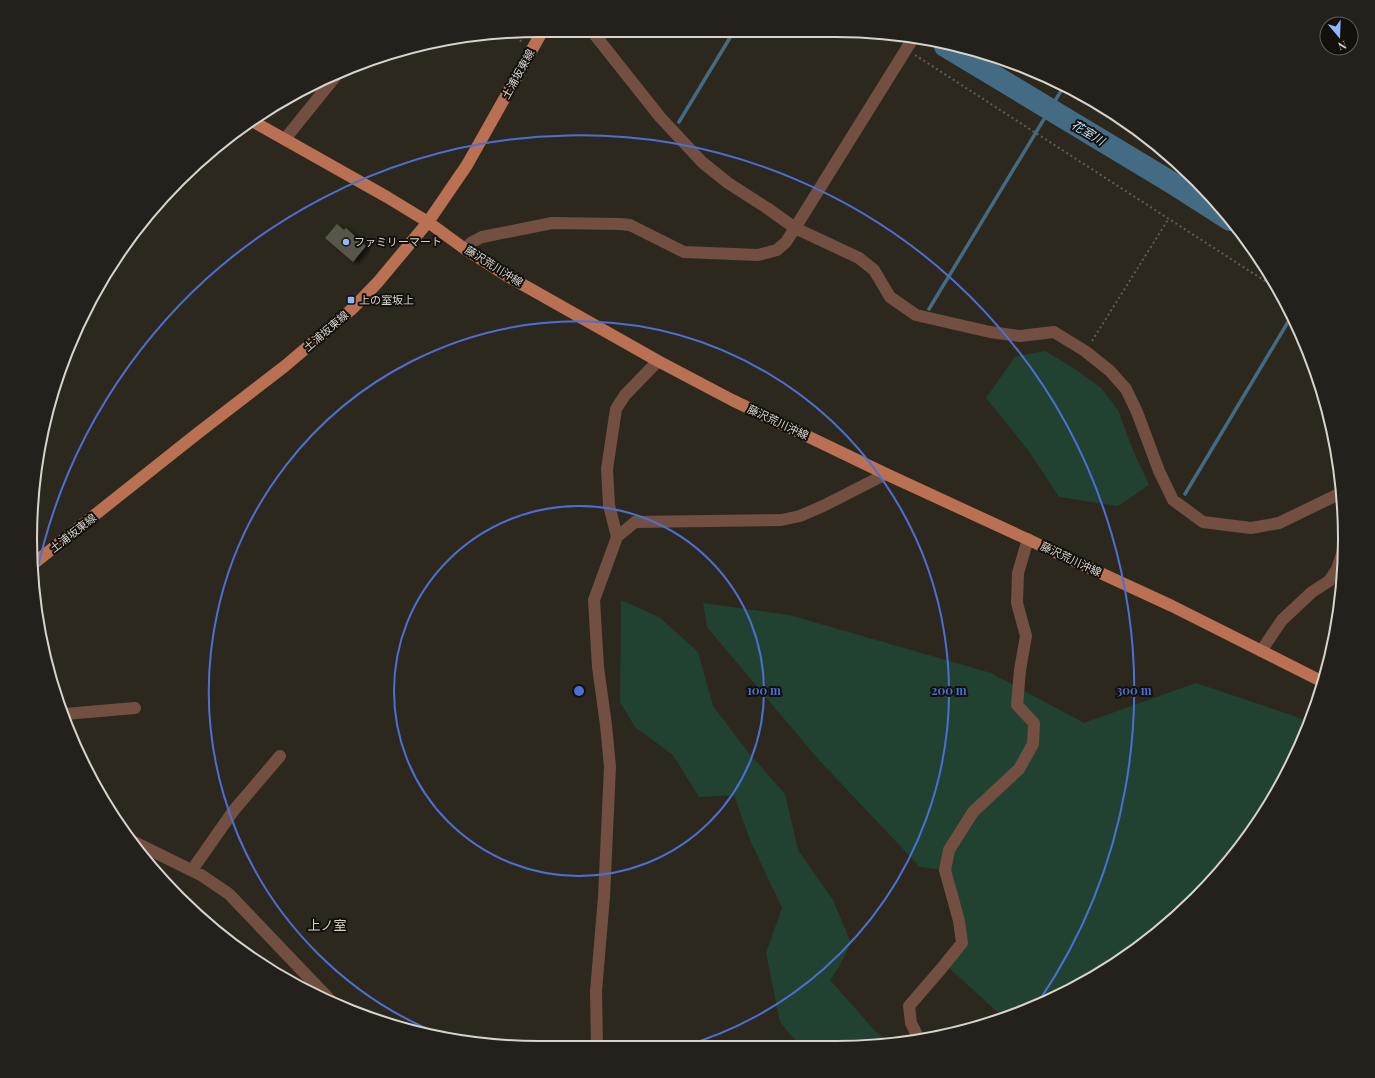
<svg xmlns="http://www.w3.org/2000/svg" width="1375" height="1078" viewBox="0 0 1375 1078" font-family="'Playfair Display','Noto Sans JP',serif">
	<defs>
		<filter id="shadow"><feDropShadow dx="4.5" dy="2.5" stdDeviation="2" flood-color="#0009"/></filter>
	</defs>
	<rect width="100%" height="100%" fill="#2d281e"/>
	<path fill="#224231" d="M1045,351L1075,369L1101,388L1118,410L1132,448L1149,485L1118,506L1059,497L1028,450L986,398L1015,357Z
		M621,600L659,617L698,652L713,706L748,752L785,794L798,850L833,900L851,943L840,965L830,980L876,1032L890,1043L870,1047H801L780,1022L766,953L782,908L750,840L734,795L699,797L673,755L635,727L620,702Z
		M703,603L789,615L991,673L1084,723L1196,683L1309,721L1293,764L1240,849L1172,922L1091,980L1005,1019L948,967L962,943L945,870L920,867L818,759L707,627Z"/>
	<path fill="#436b84" d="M934,44L956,48L970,57L965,64Z"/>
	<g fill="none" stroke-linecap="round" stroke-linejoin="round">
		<path stroke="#436b84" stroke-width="3.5" d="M679,122L734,31
			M929,309L1064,86
			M1185,494L1291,317"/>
		<path stroke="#436b84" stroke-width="22" d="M945,46L1169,181L1230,220"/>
	</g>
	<path fill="#595448" filter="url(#shadow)" d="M337,224L344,230L346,228L366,246L353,262L325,238Z"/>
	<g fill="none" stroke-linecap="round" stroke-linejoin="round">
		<path stroke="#625d54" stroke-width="2" stroke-dasharray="2 3" stroke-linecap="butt" d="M512,34L523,43
			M915,55L1279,290
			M1044,77L1157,146
			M1092,341L1169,218"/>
		<path stroke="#724f40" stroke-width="12" d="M591,30L660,117L702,162L728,183L767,208L795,228L859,258L874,270L890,297L916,315L990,332L1020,336L1054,332L1085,351L1110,371L1126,389L1137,412L1159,471L1173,500L1203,522L1251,528L1279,523L1341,493
			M285,139L335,77
			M465,249L472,242L482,237L552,223L620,224L630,225L684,252L758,255L777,250L786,242L795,228L912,40
			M617,537L609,505L607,469L616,409L625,395L658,361
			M1261,651L1282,620L1312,592L1329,581L1337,569L1343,551
			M65,714L135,708
			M132,841L201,875L229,894L334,1004
			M192,870L234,810L280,756
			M918,1037L911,1023L909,1006L941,969L962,943L959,921L945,870L949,850L973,812L1019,769L1033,744L1034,723L1017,705L1020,670L1026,636L1017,603L1018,573L1028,539
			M597,1048L596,991L604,897L610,767L606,725L598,667L594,600L617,537L635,522L781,520L800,516L823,506L886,474"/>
		<path stroke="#ba7153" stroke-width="12" d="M254,122L387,197L428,222L465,249L504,274L658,361L732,400L886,474L1172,606L1323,682
			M33,564L198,433L285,366L352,309L378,282L428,222L467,165L543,30"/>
	</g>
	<g fill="none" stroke="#4c6fd5" stroke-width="2">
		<circle cx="579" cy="691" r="185"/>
		<path d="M455 1040A370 370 0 1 1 681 1047"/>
		<path d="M36 576A555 555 0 1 1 1039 1001"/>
	</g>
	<g fill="#8db9fc" stroke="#14110d" stroke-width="1.5">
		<circle cx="346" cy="242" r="4"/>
		<rect x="347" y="296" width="8" height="8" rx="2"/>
	</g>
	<g text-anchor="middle" stroke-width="4" stroke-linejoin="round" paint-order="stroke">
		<g font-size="11" fill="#d7d3cd" stroke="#14110d">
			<text transform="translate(518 74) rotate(-61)" y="4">土浦坂東線</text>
			<text transform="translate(494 266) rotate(32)" y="4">藤沢荒川沖線</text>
			<text transform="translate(326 331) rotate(-41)" y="4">土浦坂東線</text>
			<text transform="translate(778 422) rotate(25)" y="4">藤沢荒川沖線</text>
			<text transform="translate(73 533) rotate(-38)" y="4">土浦坂東線</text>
			<text transform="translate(1071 559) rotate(25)" y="4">藤沢荒川沖線</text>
		</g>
		<g font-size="11" fill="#d7d3cd" stroke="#14110d" text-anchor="start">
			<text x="354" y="246">ファミリーマート</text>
			<text x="359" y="304">上の室坂上</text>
		</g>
		<g font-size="12" font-style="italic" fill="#bbe2fb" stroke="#14110d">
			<text transform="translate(1088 133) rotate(31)" y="4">花室川</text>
		</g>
		<g font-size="13" fill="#dad3c6" stroke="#14110d">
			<text x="327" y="930">上ノ室</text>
		</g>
	</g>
	<path d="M0 0H1375V1078H0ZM539 37H836A502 502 0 0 1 1338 539V539A502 502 0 0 1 836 1041H539A502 502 0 0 1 37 539V539A502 502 0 0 1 539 37Z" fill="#24211c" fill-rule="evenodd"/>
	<path fill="none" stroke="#d7d3cd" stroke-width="2" d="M539 37H836A502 502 0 0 1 1338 539V539A502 502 0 0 1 836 1041H539A502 502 0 0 1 37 539V539A502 502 0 0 1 539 37Z"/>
	<circle cx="579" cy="691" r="6" fill="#4c6fd5" stroke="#14110d" stroke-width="2"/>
	<g font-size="12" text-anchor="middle" font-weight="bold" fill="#4c6fd5" stroke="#14110d" stroke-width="4" stroke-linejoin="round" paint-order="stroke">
		<text x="764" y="695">100 m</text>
		<text x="949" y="695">200 m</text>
		<text x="1134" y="695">300 m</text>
	</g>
	<g transform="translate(1339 36) rotate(161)"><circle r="19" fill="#14110d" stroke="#625f5a"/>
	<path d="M0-3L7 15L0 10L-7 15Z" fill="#8db9fc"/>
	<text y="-6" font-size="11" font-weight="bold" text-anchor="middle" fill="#d7d3cd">N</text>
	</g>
</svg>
